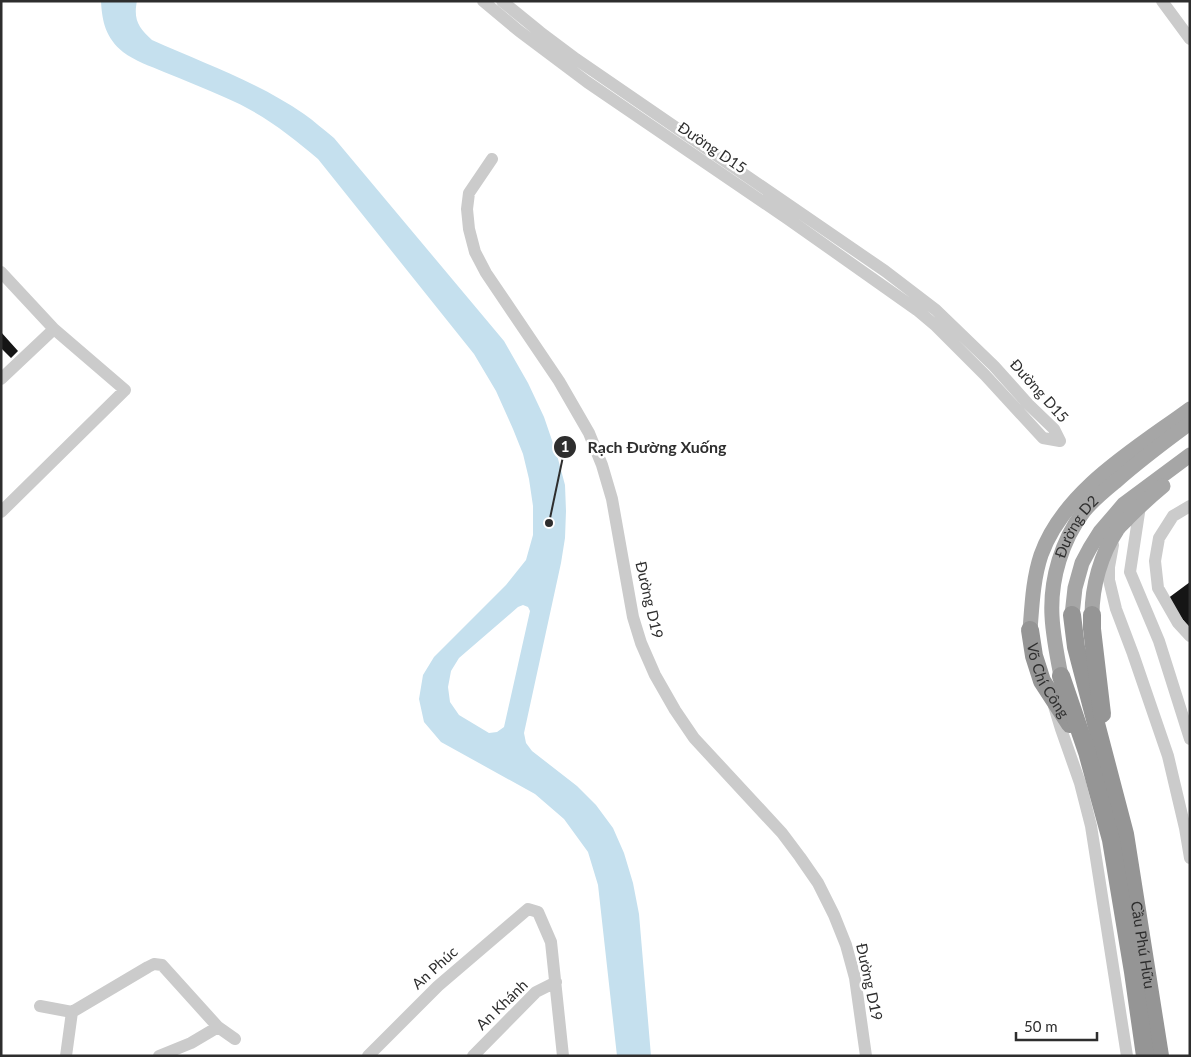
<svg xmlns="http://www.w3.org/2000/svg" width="1191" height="1057" viewBox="0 0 1191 1057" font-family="Lato,sans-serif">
	<rect width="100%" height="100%" fill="#fff"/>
	<path fill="#c5e0ee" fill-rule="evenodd" d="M101,1H137C133,20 139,28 152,40C203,63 258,82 304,114C314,121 324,130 334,138L504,341L528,383L544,417L557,455L565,485L566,511L565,538L561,563L524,733L526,743L532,751L577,786L596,805L613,828L624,853L633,883L639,914L651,1056H617L598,885L588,852L564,819L535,794L441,742L424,722L419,699L423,675L434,657L506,585L526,560L533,535V506L529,479L523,454L513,429L496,391L474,354L318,159C289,134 260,112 224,97C204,88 184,80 164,72C150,66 135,61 123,52C106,38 102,22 101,1ZM523,605L528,607L530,611L504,727L497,732L489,733L459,715L450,702L448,687L451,671L459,658L518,607Z"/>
	<path fill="#151515" d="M1,332L18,351L11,358L1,348Z
		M1190,582V629L1167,599Z"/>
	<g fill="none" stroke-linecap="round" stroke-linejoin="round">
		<path stroke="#cbcbcb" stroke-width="12" d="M483,1L519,31L587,82L788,219L917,310L936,326L985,375L1043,438L1060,441
			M502,1L540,32L576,59L885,271L936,310L994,366L1028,404L1054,429L1060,441
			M1162,1L1190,39
			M492,159L469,193L467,209L469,229L475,252L486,273L559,381L589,433L602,465L612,499L633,617L641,643L655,675L675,710L694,738L782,833L800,857L818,883L834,915L846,945L855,978L866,1056
			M1,272L54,329L125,390L1,512
			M1,379L54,329
			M1140,506L1130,572L1159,641L1190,739
			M1190,506L1173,516L1159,538L1155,561L1158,588L1178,623L1190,636
			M1113,545L1109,567V580L1116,609L1133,654L1168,756L1185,828L1190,858
			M1054,706L1061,729L1080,783L1091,826L1127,1056
			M40,1006L72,1012L66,1056
			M72,1012L148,967L154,964L162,965L218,1027L235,1039
			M159,1056L191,1043L218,1027
			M368,1056L438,986L528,909L538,912L551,942L563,1056
			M473,1056L536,992L556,982"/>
		<g stroke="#a6a6a6" stroke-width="15">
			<path d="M1072,615L1075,588L1082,563L1090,548L1100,532L1124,504L1190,455"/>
			<path d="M1092,615C1092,586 1101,554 1117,530C1120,525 1125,522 1128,518C1139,507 1151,496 1163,486"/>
			<path d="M1030,630C1032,605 1033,579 1041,555C1064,490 1137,448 1190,409"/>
			<path id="s1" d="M1061,676C1057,656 1053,636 1052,616C1050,579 1062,540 1084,511C1093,500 1104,491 1115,482C1139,461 1164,442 1190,423"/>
		</g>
		<g stroke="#959595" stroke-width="18">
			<path id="s2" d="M1072,615L1076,647L1125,834L1160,1056"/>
			<path d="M1092,615V629L1102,714"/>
			<path id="s3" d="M1030,630L1034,656L1042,681L1070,724"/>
			<path d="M1061,676L1087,752L1111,840L1133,972L1145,1056"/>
		</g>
	</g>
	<g text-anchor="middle" stroke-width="5" stroke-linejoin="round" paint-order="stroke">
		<g font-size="15" fill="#2e2e2e" stroke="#fff">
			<text transform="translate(712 148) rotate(34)" y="5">Đường D15</text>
			<text transform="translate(1039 391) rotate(48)" y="5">Đường D15</text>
			<text dy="5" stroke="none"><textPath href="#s1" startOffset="155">Đường D2</textPath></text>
			<text transform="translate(649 600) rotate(77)" y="5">Đường D19</text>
			<text dy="5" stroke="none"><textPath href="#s3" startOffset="54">Võ Chí Công</textPath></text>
			<text dy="5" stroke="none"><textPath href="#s2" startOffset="338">Cầu Phú Hữu</textPath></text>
			<text transform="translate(435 968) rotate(-42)" y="5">An Phúc</text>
			<text transform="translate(869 982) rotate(78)" y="5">Đường D19</text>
			<text transform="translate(502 1005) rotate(-44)" y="5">An Khánh</text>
		</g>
	</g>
	<path fill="none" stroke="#2e2e2e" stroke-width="2" d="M549 523L565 447"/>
	<g fill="#2e2e2e" stroke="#fff" stroke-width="2">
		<circle cx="549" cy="523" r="5"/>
		<circle cx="565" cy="447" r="12"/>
	</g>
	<g font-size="15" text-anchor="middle" font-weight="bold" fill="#fff">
		<text x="565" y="452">1</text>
	</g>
	<g font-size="16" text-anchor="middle" font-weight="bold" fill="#2e2e2e" stroke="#fff" stroke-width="5" stroke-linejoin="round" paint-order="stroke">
		<text x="657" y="453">Rạch Đường Xuống</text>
	</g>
	<rect width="1191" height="1057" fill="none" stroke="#2e2e2e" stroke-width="5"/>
	<path d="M1016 1032v8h81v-8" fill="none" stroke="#2e2e2e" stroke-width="2.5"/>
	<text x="1024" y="1032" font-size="15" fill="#2e2e2e" stroke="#ffffff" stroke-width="4" paint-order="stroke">50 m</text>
</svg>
